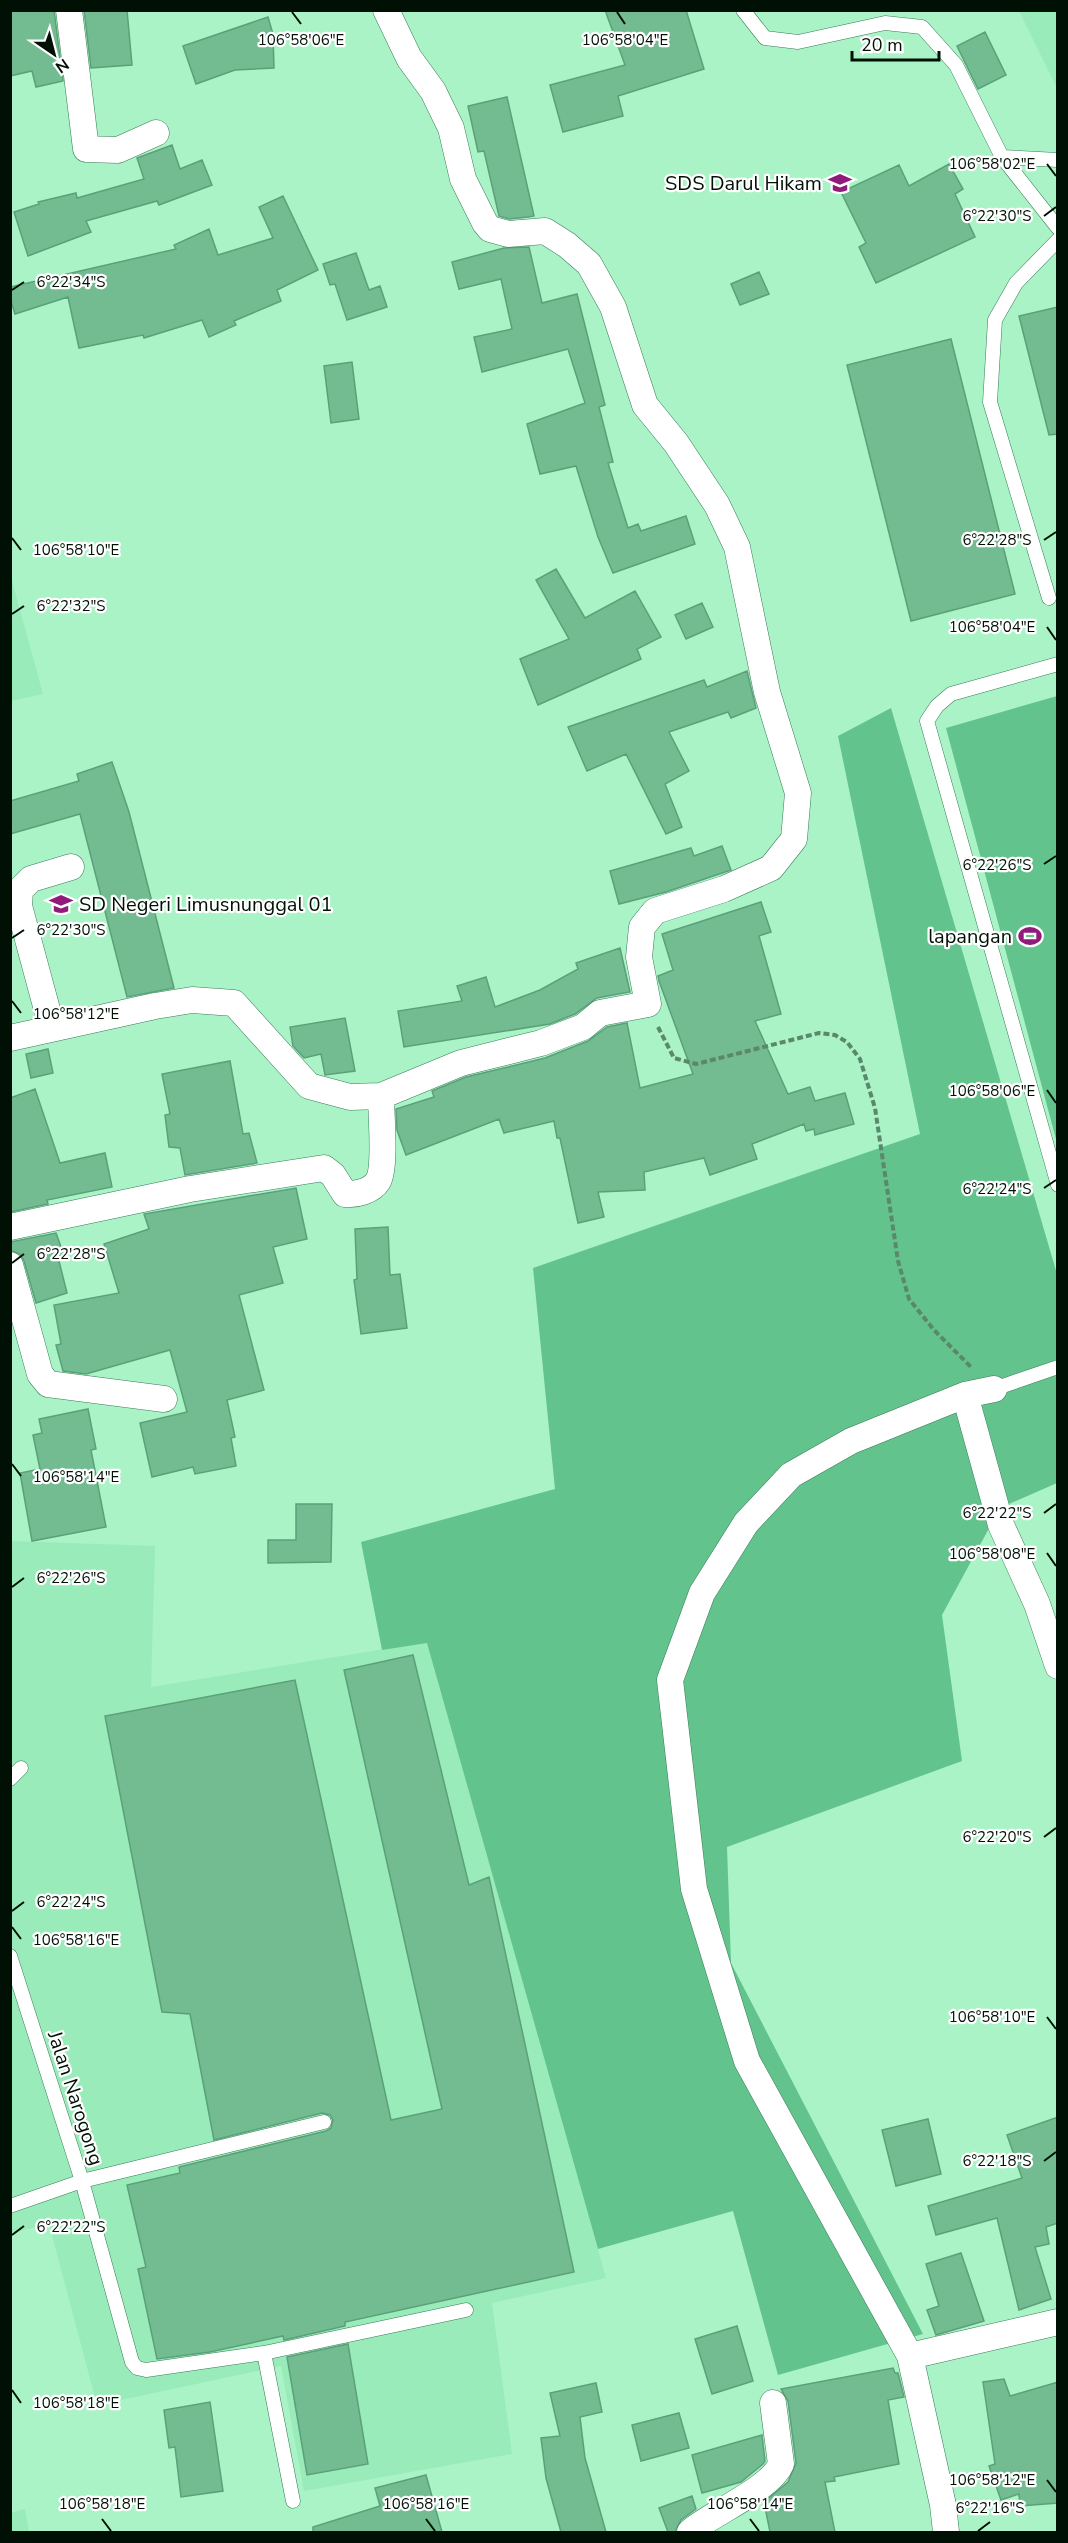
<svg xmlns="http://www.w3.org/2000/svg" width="1068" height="2543" viewBox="0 0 1068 2543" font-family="'Nunito Sans',sans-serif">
	<rect width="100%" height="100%" fill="#aaf3c6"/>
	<path fill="#99ebba" d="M1019,11H1057V88Z
		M11,577L43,694L11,701H10Z
		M11,1541L155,1546L151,1687L427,1642L606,2278L492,2303L512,2454L304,2491L281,2366L97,2405L49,2224L11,2233Z
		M25,2509L29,2532H11V2513Z"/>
	<path fill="#63c38d" d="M1057,696H1058L1057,1143L946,728Z
		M891,708L1057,1274V1483L1000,1508L942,1615L962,1761L727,1847L731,1963L923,2334L778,2375L733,2211L598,2249L427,1643L382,1650L361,1542L555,1489L533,1268L920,1134L838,736Z"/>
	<path fill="#73bb91" stroke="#5aa178" stroke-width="1.5" d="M10,10H54L63,81L36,87L32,71L10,76Z
		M84,10H127L132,65L91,68Z
		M605,10H686L704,69L618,96L623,116L563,132L550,85L625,65Z
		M268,17L273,34L274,68L235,70L196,84L183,46Z
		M985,32L1006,75L978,89L957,46Z
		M507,97L534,216L528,217L509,219L499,216L484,151L478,152L468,106Z
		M172,145L180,169L202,160L212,185L159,205L157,201L86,221L91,232L28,256L14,212L39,204L38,202L76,193L77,198L144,179L137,158Z
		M949,164L963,189L955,194L975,237L876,283L859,247L866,243L841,192L899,165L909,186Z
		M283,196L318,270L277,290L281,301L234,321L236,325L209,337L202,320L144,338L143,335L79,348L68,297L15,314L10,298V287L176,249L174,245L209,229L218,255L273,238L259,207Z
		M529,247L542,303L577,294L605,405L599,407L613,462L608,463L628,528L638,524L641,531L686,516L695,544L613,573L598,537L576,466L540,474L527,424L585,403L568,349L482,372L474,337L512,329L501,279L459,289L452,262L504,248Z
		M356,253L369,290L380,286L387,307L347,320L335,284L330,285L323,264Z
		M759,272L769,294L740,305L731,284Z
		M1058,307V434L1049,435L1019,316Z
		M951,339L1015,594L911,621L847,365Z
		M352,362L359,419L331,423L324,366Z
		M556,569L585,618L635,591L661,637L637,649L641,659L538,705L520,659L569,639L536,580Z
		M702,603L713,627L686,639L675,615Z
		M747,671L756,708L731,718L728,712L669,732L689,771L665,784L682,827L666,834L626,754L587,771L568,727L704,680L707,687Z
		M112,762L129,812L174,988L127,997L80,814L10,834V801L79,781L77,774Z
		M722,846L731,870L666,892L619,904L610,871L691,848L694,856Z
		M761,902L771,932L759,936L781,1014L755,1021L788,1094L810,1087L815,1101L845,1093L854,1124L815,1135L814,1129L806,1131L804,1124L752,1144L757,1159L710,1175L704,1158L644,1172L645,1190L598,1192L604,1217L578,1223L560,1138H557L554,1121L504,1133L499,1119L406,1155L397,1130L396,1109L434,1097L432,1091L466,1077L545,1058L588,1041L607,1027L627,1023L640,1088L693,1074L659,981L658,976L673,970L662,934Z
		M620,948L630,992L597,998L575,1014L550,1024L404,1047L398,1011L462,1001L457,986L486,977L495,1007L540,990L578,969L576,963Z
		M345,1018L355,1071L325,1075L321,1054L304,1058L293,1046L290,1027Z
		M48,1049L53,1073L31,1078L26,1054Z
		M230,1061L243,1134L249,1133L257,1163L185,1175L180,1148L169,1147L165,1115L170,1114L162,1074Z
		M35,1089L60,1163L105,1153L112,1187L47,1200L48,1204L10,1212V1098Z
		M296,1188L307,1239L273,1247L283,1283L239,1295L264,1390L227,1400L235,1437L231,1438L236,1466L195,1474L193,1467L152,1477L140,1423L187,1412L170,1350L86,1374L63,1371L56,1345L61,1344L54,1305L119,1293L104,1244L149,1229L144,1214Z
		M388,1227L390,1275L400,1274L407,1328L361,1334L354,1280L357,1279L355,1229Z
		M56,1233L64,1255L58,1257L67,1293L36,1303L24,1261L20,1254L10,1250V1242Z
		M88,1409L96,1449L91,1450L106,1527L32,1541L20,1473L40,1469L33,1435L42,1433L39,1419Z
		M296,1504H332L331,1562L268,1563V1540H296Z
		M413,1655L469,1885L489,1877L574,2272L345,2322V2326L284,2340L283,2336L210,2352L157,2359L138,2269L146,2267L127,2185L180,2173L179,2167L326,2131L331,2128L333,2120L330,2115L322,2113L214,2140L190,2014L162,2012L105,1716L295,1680L391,2120L442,2109L344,1670Z
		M1058,2117V2223L1046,2227L1049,2244L1035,2247L1051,2299L1019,2310L997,2218L936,2235L928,2206L1022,2178L1007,2135Z
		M928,2119L941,2174L896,2186L882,2130Z
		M961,2253L984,2321L936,2335L927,2310L939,2306L926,2264Z
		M737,2326L753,2381L712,2394L695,2339Z
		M348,2344L368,2464L307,2475L287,2357Z
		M893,2368L895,2373H898L904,2397L888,2400L899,2464L834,2477L835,2481L825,2482L835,2532H770L764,2502L788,2482L796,2463L788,2401L781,2389Z
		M1004,2379L1010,2396L1058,2382V2503L1020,2506L1019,2494L1001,2500L989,2466L995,2464L983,2382Z
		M596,2383L602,2412L580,2417L585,2458L606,2532H561L546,2478L541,2438L560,2436L550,2393Z
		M210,2402L223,2491L181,2497L175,2447L169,2448L164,2410Z
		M679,2413L689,2448L641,2461L632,2425Z
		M762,2435L765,2461L763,2464L741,2482L702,2493L692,2455Z
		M426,2475L442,2532H313V2527L380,2506L375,2488Z
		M692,2496L696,2509L681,2520L675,2532H668L659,2508Z"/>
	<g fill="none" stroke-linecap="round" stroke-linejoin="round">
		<g stroke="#367d56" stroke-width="15">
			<path id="service" d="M743,10L765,38L798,42L885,23L922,27L956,65L1002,157L1058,228
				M1002,157L1058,160
				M1049,598L990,402L995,320L1016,283L1058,240
				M1058,664L951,694L937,706L927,721L1058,1185
				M994,1389L1058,1367
				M10,1779L21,1768
				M10,1956L82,2181L132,2362L137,2368L146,2370L264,2353L466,2310
				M10,2206L82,2181L324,2122
				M264,2353L293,2501"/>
		</g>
		<g stroke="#367d56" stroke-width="27">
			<path id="minor" d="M69,10L86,149L118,150L156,133
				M52,1028L19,906L20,890L31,879L71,867
				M10,1038L155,1006L192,1000L234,1003L309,1086L350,1097L381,1096L461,1063L541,1043L583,1027L600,1013L648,1004L639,957L642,927L655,911L724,889L771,868L794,839L798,793L767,692L737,547L717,505L676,443L645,405L613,307L589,264L567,245L545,231L508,234L490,229L485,223L463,179L451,128L433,91L409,58L386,10
				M10,1227L190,1189L324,1168L333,1175L345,1194C356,1195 372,1191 378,1181C386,1168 381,1113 381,1096
				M10,1265L40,1374L48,1384L164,1399
				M965,1395L1001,1525L1037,1604L1058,1666
				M910,2356L1058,2322
				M690,2532C712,2513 771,2489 781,2464L773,2403
				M946,2532L943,2505L910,2356L747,2061L694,1889L670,1680L702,1593L746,1523L791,1475L851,1441L965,1395L994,1389"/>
		</g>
		<path stroke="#5a886b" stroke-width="4" stroke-dasharray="6 3" stroke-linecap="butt" d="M658,1027L674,1058L696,1064L819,1033L835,1035L847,1042L860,1059L875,1108L898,1261L909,1299L934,1330L971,1367"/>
		<use href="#service" stroke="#fff" stroke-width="14"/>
		<use href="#minor" stroke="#fff" stroke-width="26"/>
	</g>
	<path fill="none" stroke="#001005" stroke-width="2" d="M292,12L301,24M617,12L625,24M1047,164L1056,176M1044,216L1056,207M12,290L24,282M12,538L21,550M1044,540L1056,532M12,614L24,606M1047,627L1056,640M1044,864L1056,856M12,938L24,930M12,1001L21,1013M1047,1090L1056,1103M1044,1188L1056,1180M12,1263L24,1254M12,1464L21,1476M1044,1513L1056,1504M1047,1553L1056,1566M12,1587L24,1578M1044,1837L1056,1828M12,1911L24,1902M12,1927L21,1939M1047,2017L1056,2029M1044,2161L1056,2152M12,2235L24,2226M12,2390L21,2403M1047,2480L1056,2492M102,2519L111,2531M426,2519L435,2531M750,2519L759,2531M978,2531L990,2522"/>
	<defs>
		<g id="school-bare" transform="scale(1.8)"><path d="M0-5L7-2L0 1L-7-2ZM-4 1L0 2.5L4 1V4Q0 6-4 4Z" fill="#901b7b" stroke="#fff" stroke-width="2.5" paint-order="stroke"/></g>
		<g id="stadium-bare" transform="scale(1.8)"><path d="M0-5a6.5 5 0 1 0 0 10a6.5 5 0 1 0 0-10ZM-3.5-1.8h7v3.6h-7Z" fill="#901b7b" stroke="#fff" stroke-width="2.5" paint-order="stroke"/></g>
	</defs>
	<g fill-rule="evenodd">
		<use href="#school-bare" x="840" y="183"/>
		<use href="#school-bare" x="61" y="904"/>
		<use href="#stadium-bare" x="1030" y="936"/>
	</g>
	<g text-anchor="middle" stroke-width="4.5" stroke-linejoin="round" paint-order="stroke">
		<g font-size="20" fill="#001005" stroke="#fff" text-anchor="end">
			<text x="822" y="190">SDS Darul Hikam</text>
			<text x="79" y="911" text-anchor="start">SD Negeri Limusnunggal 01</text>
			<text x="1012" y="943">lapangan</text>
		</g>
		<g font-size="20" fill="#001005" stroke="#fff">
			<text transform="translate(76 2098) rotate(72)" y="7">Jalan Narogong</text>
		</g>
	</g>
	<g font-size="15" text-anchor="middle" fill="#001005" stroke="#fff" stroke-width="4.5" stroke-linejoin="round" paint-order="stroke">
		<text x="301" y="45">106°58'06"E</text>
		<text x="625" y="45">106°58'04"E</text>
		<text x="992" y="169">106°58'02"E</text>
		<text x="997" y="221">6°22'30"S</text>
		<text x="71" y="287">6°22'34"S</text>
		<text x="997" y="545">6°22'28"S</text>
		<text x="76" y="555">106°58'10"E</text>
		<text x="71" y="611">6°22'32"S</text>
		<text x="992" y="632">106°58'04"E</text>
		<text x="997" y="870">6°22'26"S</text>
		<text x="71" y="935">6°22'30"S</text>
		<text x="76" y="1019">106°58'12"E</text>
		<text x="992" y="1096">106°58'06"E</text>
		<text x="997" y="1194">6°22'24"S</text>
		<text x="71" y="1259">6°22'28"S</text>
		<text x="76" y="1482">106°58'14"E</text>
		<text x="997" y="1518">6°22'22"S</text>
		<text x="992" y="1559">106°58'08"E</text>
		<text x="71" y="1583">6°22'26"S</text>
		<text x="997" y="1842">6°22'20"S</text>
		<text x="71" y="1907">6°22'24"S</text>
		<text x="76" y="1945">106°58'16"E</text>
		<text x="992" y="2022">106°58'10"E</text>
		<text x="997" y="2166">6°22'18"S</text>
		<text x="71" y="2232">6°22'22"S</text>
		<text x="76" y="2408">106°58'18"E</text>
		<text x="992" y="2485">106°58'12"E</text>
		<text x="102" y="2509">106°58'18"E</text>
		<text x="426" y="2509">106°58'16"E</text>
		<text x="750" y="2509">106°58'14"E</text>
		<text x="990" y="2513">6°22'16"S</text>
	</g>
	<rect width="1068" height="2543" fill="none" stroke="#001005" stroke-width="24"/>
	<g transform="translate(54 54) rotate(145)" stroke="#ffffff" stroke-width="4.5" paint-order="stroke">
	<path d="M0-4.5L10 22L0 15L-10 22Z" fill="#001005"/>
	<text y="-9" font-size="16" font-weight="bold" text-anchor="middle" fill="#001005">N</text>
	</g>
	<path d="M852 51v9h87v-9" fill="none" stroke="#001005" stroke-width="3"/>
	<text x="861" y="51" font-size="18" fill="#001005" stroke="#ffffff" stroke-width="4.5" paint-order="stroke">20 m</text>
</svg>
